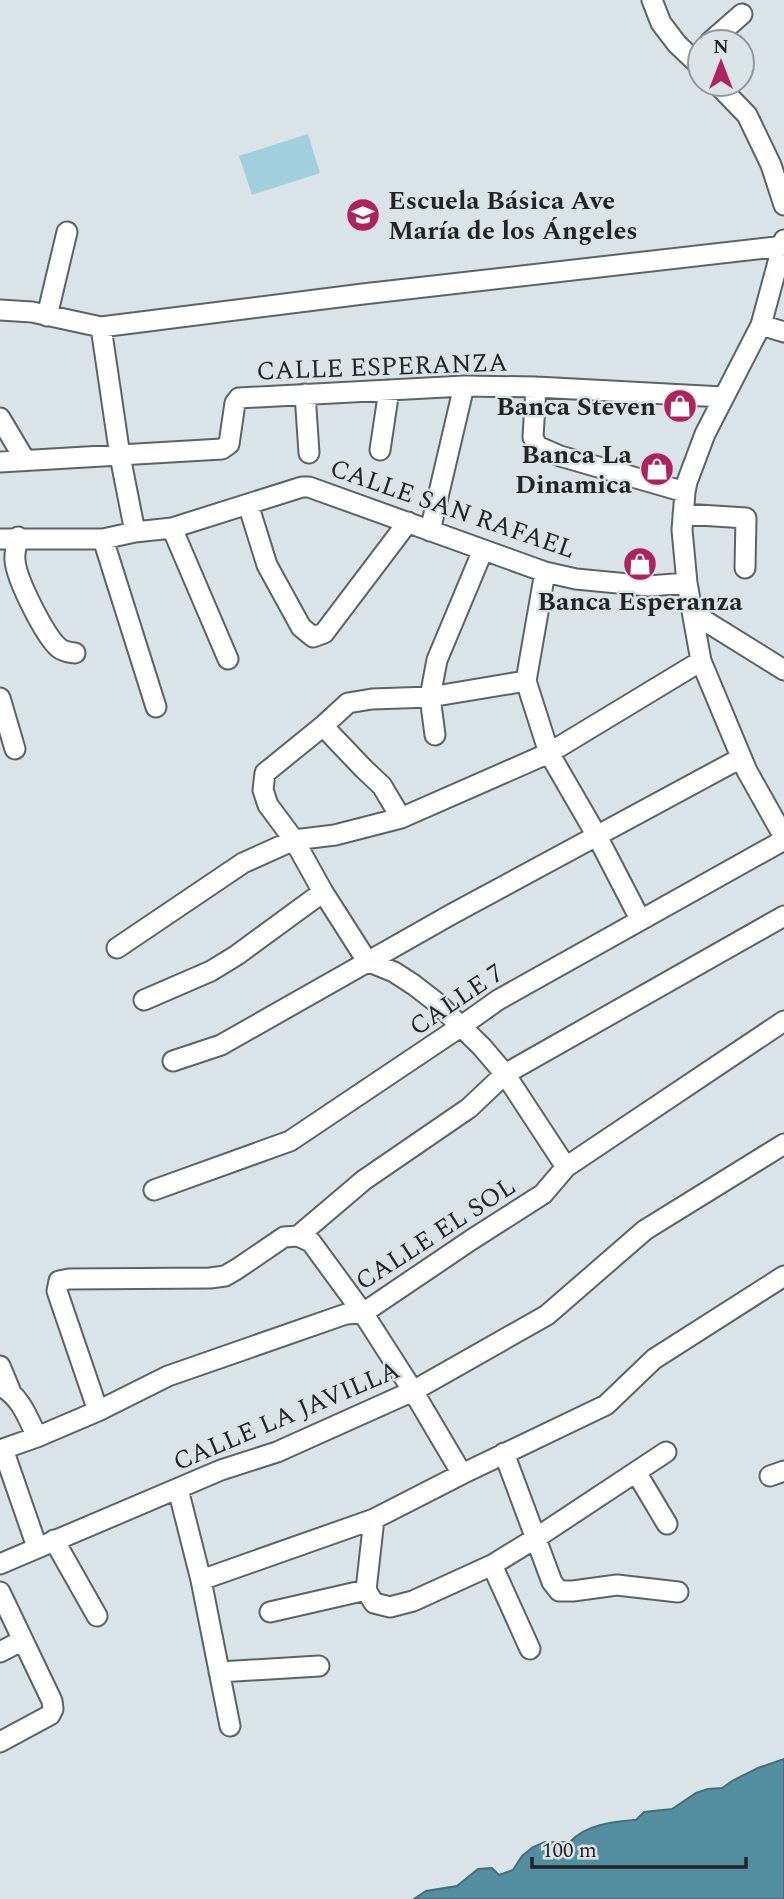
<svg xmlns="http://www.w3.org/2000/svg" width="784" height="1899" viewBox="0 0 784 1899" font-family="Spectral,serif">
	<rect width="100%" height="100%" fill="#dae3e7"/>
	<path fill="#a2cfde" d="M308,134L320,173L252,195L239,156Z"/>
	<path fill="#548ea1" stroke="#456e7c" stroke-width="2" d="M784,1759V1899H414L426,1891L457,1886L478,1869L492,1868L499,1875L513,1870L522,1856L533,1847L545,1842H570C586,1824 613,1822 636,1820L644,1812L672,1809L696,1793L708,1789L722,1788L732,1781L758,1768Z"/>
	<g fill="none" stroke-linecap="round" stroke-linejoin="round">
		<g stroke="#5b6366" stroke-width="23">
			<path id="minor" d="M652,0L661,23L677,44L700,66
				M710,42L742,14
				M717,84L747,115L771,165L784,205
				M784,240L761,325L705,434L687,482L685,492L682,530L687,583L701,661L747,771L784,837
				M0,310L32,312L101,327L363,294L784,246
				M47,316L67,232
				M761,325L784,332
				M101,327L120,456L135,532
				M536,387L533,437L537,446L560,456L685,492
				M305,394L309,453
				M0,418L25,460
				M380,450L389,390
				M0,462L222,449L229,444L235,403L239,398L464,386L536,387L723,397
				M248,504L267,565L301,627L313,637L324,633L408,522
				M683,514L746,518L745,568
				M172,528L228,659
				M430,531L464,386
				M18,537C17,544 14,553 15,560C16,579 45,636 59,648C64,652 69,652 75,653
				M0,539H103L135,532L172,528L302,487H309L545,572L576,579L649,586L687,583
				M103,539L156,707
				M545,572L526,681L549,753L597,836L640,919
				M694,614L784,670
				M0,698L15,749
				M323,726L265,773L263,790L268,805L294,840L323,892L367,961L394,972L414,985L436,1002L482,1047L505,1074L566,1167
				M435,735L430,697L437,660L483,550
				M401,818L382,786L364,769L323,726L348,703L372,699L430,697L526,681
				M117,948L243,863L294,840L335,835L401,818L549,753L701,661
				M144,1000L211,971L237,955L323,892
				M173,1061L221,1045L452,914L741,758
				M154,1190L290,1141L460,1027L498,1000L784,840
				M298,1236L364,1180L469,1108L505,1074L784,916
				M0,1366L10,1390
				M0,1386C20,1395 28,1418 37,1437
				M98,1411L57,1291L59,1281L69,1279L210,1278L225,1276L237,1269L284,1237L298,1236L311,1242L363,1313L413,1391L462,1474
				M3,1449L37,1547
				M0,1450L37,1437L98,1411L168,1376L346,1314L363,1313L471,1240L543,1194L566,1167L784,1021
				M504,1453L552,1582L559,1591H573L617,1585L678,1592
				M636,1472L667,1524
				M770,1476L784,1471
				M178,1489L201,1580L230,1726
				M374,1519L366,1590L374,1603L390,1607L413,1601L492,1565L536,1538L666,1452
				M54,1540L97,1616
				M0,1564L221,1470L277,1452L413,1391L547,1315L645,1230L784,1144
				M492,1565L530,1649
				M201,1580L374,1519L462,1474L606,1405L654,1359L784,1276
				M0,1592L52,1701L53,1709L50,1715L0,1742
				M270,1612L366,1590
				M0,1652L23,1640
				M219,1672L319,1666"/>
		</g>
		<use href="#minor" stroke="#fff" stroke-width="19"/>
	</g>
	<defs>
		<g id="school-disc" transform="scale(1.75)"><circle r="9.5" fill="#af225d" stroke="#dae3e7"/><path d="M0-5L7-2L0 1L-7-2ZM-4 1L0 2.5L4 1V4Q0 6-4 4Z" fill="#fff"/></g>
		<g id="shop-disc" transform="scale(1.75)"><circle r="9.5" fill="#af225d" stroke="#dae3e7"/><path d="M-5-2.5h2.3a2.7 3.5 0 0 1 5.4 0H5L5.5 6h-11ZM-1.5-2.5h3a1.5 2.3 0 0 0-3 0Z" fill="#fff"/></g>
	</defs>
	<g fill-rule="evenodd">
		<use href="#school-disc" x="363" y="215"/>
		<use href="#shop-disc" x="680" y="406"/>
		<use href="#shop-disc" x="657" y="469"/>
		<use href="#shop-disc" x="640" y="564"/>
	</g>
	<g text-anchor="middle" stroke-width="5" stroke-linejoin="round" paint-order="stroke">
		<g font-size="26" font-weight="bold" fill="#222526" stroke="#dae3e7" text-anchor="end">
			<text x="388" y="209" text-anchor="start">Escuela Básica Ave<tspan x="388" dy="30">María de los Ángeles</tspan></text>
			<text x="656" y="415">Banca Steven</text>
			<text x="632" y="463">Banca La<tspan x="632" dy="30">Dinamica</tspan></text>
			<text x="640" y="610" text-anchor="middle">Banca Esperanza</text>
		</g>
		<g font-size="26" fill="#222526" stroke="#dae3e7">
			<text transform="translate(382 366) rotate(-2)" y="9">CALLE ESPERANZA</text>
			<text transform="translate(453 508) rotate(19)" y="9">CALLE SAN RAFAEL</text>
			<text transform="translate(456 999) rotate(-34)" y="9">CALLE 7</text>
			<text transform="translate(435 1233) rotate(-33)" y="9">CALLE EL SOL</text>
			<text transform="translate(286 1415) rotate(-23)" y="9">CALLE LA JAVILLA</text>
		</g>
	</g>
	<g transform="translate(721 63)"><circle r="33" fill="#dae3e7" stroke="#90979a" stroke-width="2"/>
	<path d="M0-5L12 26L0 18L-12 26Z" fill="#af225d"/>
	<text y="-10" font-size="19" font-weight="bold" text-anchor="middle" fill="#222526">N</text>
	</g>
	<path d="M532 1857v10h214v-10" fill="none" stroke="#222526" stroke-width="3.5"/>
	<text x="542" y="1857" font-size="21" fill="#222526" stroke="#dae3e7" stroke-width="5" paint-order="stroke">100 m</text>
</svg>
